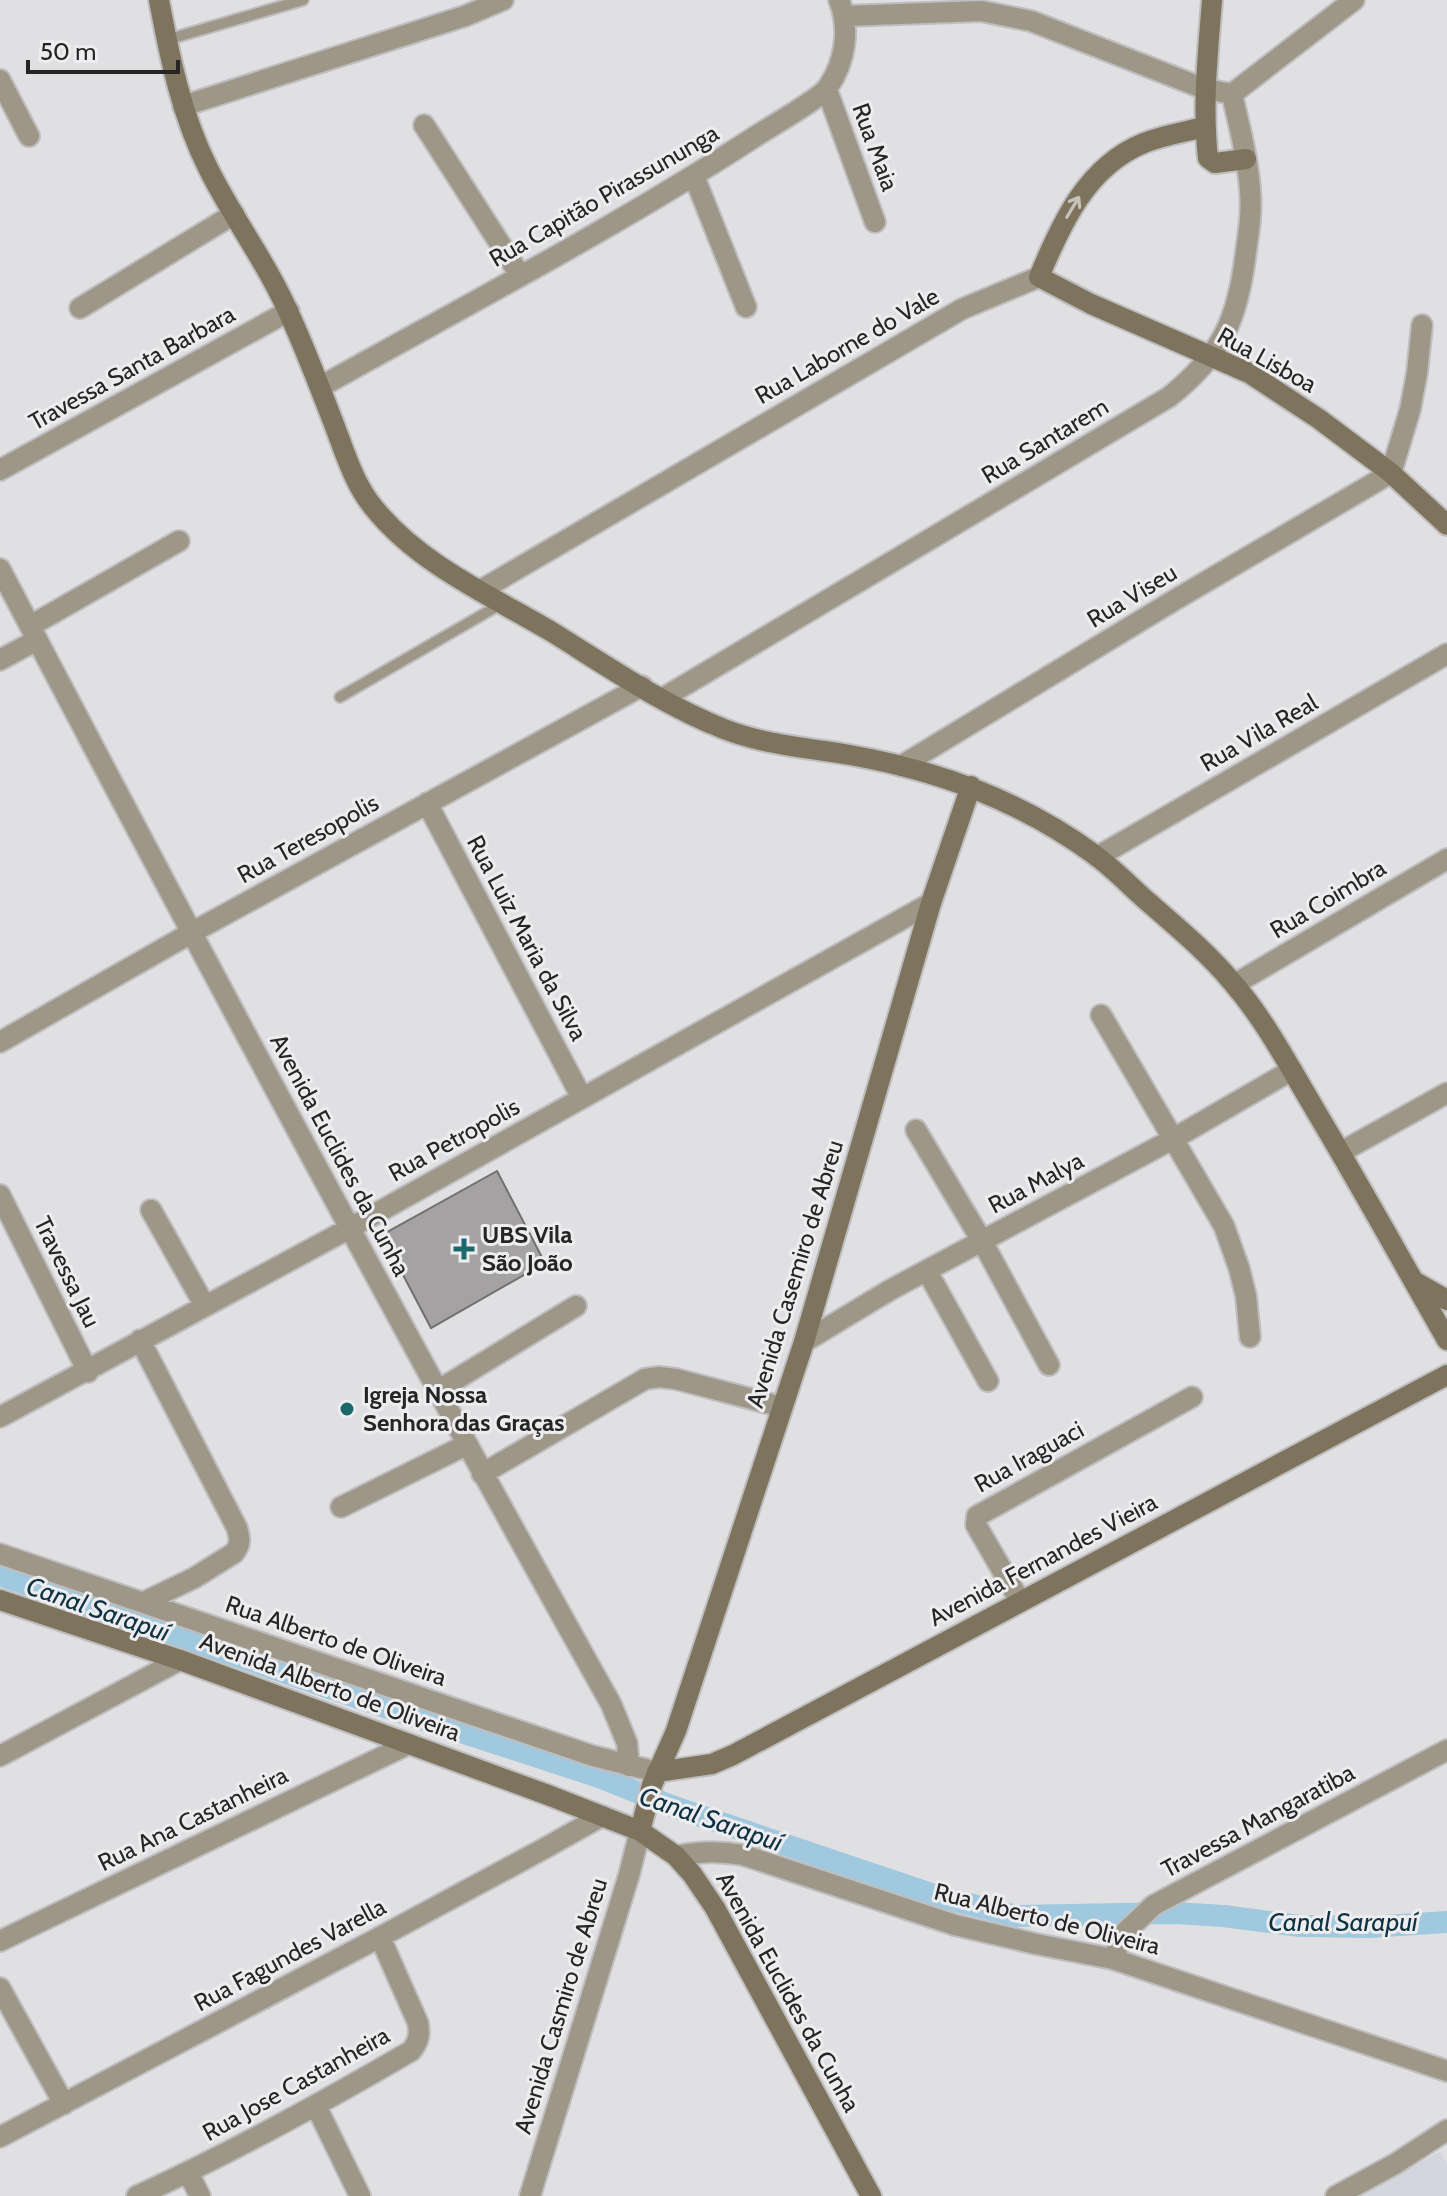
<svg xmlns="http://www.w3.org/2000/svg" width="1447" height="2196" viewBox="0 0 1447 2196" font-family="Cabin,sans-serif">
	<rect width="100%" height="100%" fill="#e0e0e2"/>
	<path fill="#d4d6df" d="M1440,2152L1447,2164V2196H1357Z"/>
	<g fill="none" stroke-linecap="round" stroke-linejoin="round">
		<path stroke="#a0c8de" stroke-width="22" d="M0,1575L391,1709L599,1777L674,1807L940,1897L1017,1916L1175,1913L1224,1916L1300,1926L1369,1927L1447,1922"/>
	</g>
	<path fill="#a4a2a2" stroke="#716f6f" stroke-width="2" d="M497,1171L545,1263L431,1328L382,1235Z"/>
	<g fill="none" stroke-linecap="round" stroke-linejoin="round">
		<g stroke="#bebec0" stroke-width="14">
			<path id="lane" d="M166,40L303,0
				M340,697L501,604"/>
		</g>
		<g stroke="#bebec0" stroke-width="24">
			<path id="street" d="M845,16L981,11L1031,21L1205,89L1232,94
				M0,80L29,136
				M827,90L875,222
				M1232,94L1354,0
				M183,106L465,16L503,0
				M424,125L520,275
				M694,176L746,307
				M80,308L234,214
				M320,387C465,306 614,228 753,138C768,128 821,98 828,87C846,61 850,28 839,0
				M0,470L289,311
				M0,569C199,949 401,1329 611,1704L627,1743L629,1766
				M481,590L962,309L1039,277
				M30,626L179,541
				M0,660L37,640
				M663,698L1169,397C1223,354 1238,319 1246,251C1249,231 1252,211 1250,190C1248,158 1239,126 1232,94
				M901,766L1173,601L1391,473L1410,410L1417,373L1422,325
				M427,803L582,1098
				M1097,857L1447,654
				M1235,984L1447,859
				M1101,1015L1224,1226L1239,1268L1246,1296L1250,1337
				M0,1042L191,933L642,686
				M916,1130L982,1241L1049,1365
				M1341,1152L1447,1093
				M0,1195L88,1372
				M151,1210L205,1306
				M927,1271L988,1381
				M140,1340L237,1528C240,1539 241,1544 234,1553L194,1578L144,1602
				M804,1342L890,1290L1173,1139L1292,1070
				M437,1391L576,1306
				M0,1417L350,1228L931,903
				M482,1474L645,1379L659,1377L676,1379L782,1407
				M341,1507L466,1445
				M0,1554L593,1756L657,1772
				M1020,1601L976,1525L977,1516L1192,1397
				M0,1756L180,1660
				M676,1856C700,1851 720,1851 743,1855L955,1925L1036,1944L1113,1959L1447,2071
				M0,1941L409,1744
				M1113,1959L1123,1934L1154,1905L1447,1750
				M0,1988L64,2104
				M316,2106L360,2196
				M0,2137L380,1937L547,1847L602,1816
				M188,2172L200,2196
				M137,2196C231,2153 322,2103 411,2051C419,2041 420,2035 418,2023L380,1937
				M530,2196L629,1875L640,1831
				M1336,2196L1395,2164L1447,2130"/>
		</g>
		<g stroke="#bebec0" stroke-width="24">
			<path id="secondary" d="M159,0C170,59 182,117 209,170C234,220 269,266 291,318C306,351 319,385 332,419C344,449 353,483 374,508C419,564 491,596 552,632C607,666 663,705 724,729C765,745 808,748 850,755C940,771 1021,801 1095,855C1114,869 1130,886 1147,901C1177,927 1208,953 1233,983C1265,1020 1289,1066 1314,1108C1360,1185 1403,1263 1447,1340
				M1212,0C1208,53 1202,105 1208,158L1215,163L1246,159
				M1204,127C1185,132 1163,135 1144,143C1087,166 1061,224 1039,277L1091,304L1249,373L1319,419L1391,473L1447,525
				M1417,1283L1447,1300
				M0,1600L180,1660L548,1795L640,1831L676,1856L692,1874L715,1908L871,2196
				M657,1772L712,1764L733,1755L1447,1375
				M640,1831L652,1785L676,1731L804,1342L931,903L971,786"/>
		</g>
		<use href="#lane" stroke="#9e9788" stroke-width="10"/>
		<use href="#street" stroke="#9e9788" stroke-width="20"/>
		<use href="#secondary" stroke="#7e745d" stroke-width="20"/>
	</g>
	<defs><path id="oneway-shaft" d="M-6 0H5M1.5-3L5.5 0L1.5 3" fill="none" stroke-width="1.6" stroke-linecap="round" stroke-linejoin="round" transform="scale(2)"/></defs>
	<use stroke="#c6c3bc" href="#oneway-shaft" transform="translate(1073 207) rotate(-59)"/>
	<g fill="#1c696d" stroke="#ededef" stroke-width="3">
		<path d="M460 1237h8v8h8v8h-8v8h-8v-8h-8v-8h8z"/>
		<circle cx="347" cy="1409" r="8"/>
	</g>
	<g text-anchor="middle" stroke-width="6" stroke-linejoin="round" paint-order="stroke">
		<g font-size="24" fill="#252526" stroke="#ededef">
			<text transform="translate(875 147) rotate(70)" y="8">Rua Maia</text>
			<text transform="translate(604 196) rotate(-30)" y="8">Rua Capitão Pirassununga</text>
			<text transform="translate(847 346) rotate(-30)" y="8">Rua Laborne do Vale</text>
			<text transform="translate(1267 360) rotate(29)" y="8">Rua Lisboa</text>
			<text transform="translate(132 368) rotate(-29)" y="8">Travessa Santa Barbara</text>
			<text transform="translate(1045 441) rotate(-31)" y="8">Rua Santarem</text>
			<text transform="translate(1132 596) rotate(-31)" y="8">Rua Viseu</text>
			<text transform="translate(1259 733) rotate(-30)" y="8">Rua Vila Real</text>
			<text transform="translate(308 839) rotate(-29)" y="8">Rua Teresopolis</text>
			<text transform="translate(1328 899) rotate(-31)" y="8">Rua Coimbra</text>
			<text transform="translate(527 938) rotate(62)" y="8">Rua Luiz Maria da Silva</text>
			<text transform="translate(454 1140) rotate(-29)" y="8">Rua Petropolis</text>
			<text transform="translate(340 1155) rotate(62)" y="8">Avenida Euclides da Cunha</text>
			<text transform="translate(1036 1183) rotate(-28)" y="8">Rua Malya</text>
			<text transform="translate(67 1272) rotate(64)" y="8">Travessa Jau</text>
			<text transform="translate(795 1274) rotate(-73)" y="8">Avenida Casemiro de Abreu</text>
			<text transform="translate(1029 1457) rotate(-29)" y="8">Rua Iraguaci</text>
			<text transform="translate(1043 1560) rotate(-28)" y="8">Avenida Fernandes Vieira</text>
			<text transform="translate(336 1641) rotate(19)" y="8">Rua Alberto de Oliveira</text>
			<text transform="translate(330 1687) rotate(20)" y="8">Avenida Alberto de Oliveira</text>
			<text transform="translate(193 1819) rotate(-26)" y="8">Rua Ana Castanheira</text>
			<text transform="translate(1258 1821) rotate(-28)" y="8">Travessa Mangaratiba</text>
			<text transform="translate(1047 1919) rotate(14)" y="8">Rua Alberto de Oliveira</text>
			<text transform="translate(290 1955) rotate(-28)" y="8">Rua Fagundes Varella</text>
			<text transform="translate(788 1992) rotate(61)" y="8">Avenida Euclides da Cunha</text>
			<text transform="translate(561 2006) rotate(-73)" y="8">Avenida Casmiro de Abreu</text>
			<text transform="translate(296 2084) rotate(-29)" y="8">Rua Jose Castanheira</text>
		</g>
		<g font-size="24" font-weight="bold" fill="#252526" stroke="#ededef" text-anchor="start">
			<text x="482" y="1243">UBS Vila<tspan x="482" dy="28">São João</tspan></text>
			<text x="363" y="1403">Igreja Nossa<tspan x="363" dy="28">Senhora das Graças</tspan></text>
		</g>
		<g font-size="26" font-style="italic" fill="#0f3242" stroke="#ededef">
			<text transform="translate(98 1609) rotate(19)" y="9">Canal Sarapuí</text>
			<text transform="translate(711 1819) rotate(19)" y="9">Canal Sarapuí</text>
			<text x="1343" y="1931">Canal Sarapuí</text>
		</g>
	</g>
	<path d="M28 60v12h150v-12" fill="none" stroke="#252526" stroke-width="4"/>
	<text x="40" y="60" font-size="24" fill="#252526" stroke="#ededef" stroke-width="6" paint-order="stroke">50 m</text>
</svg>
